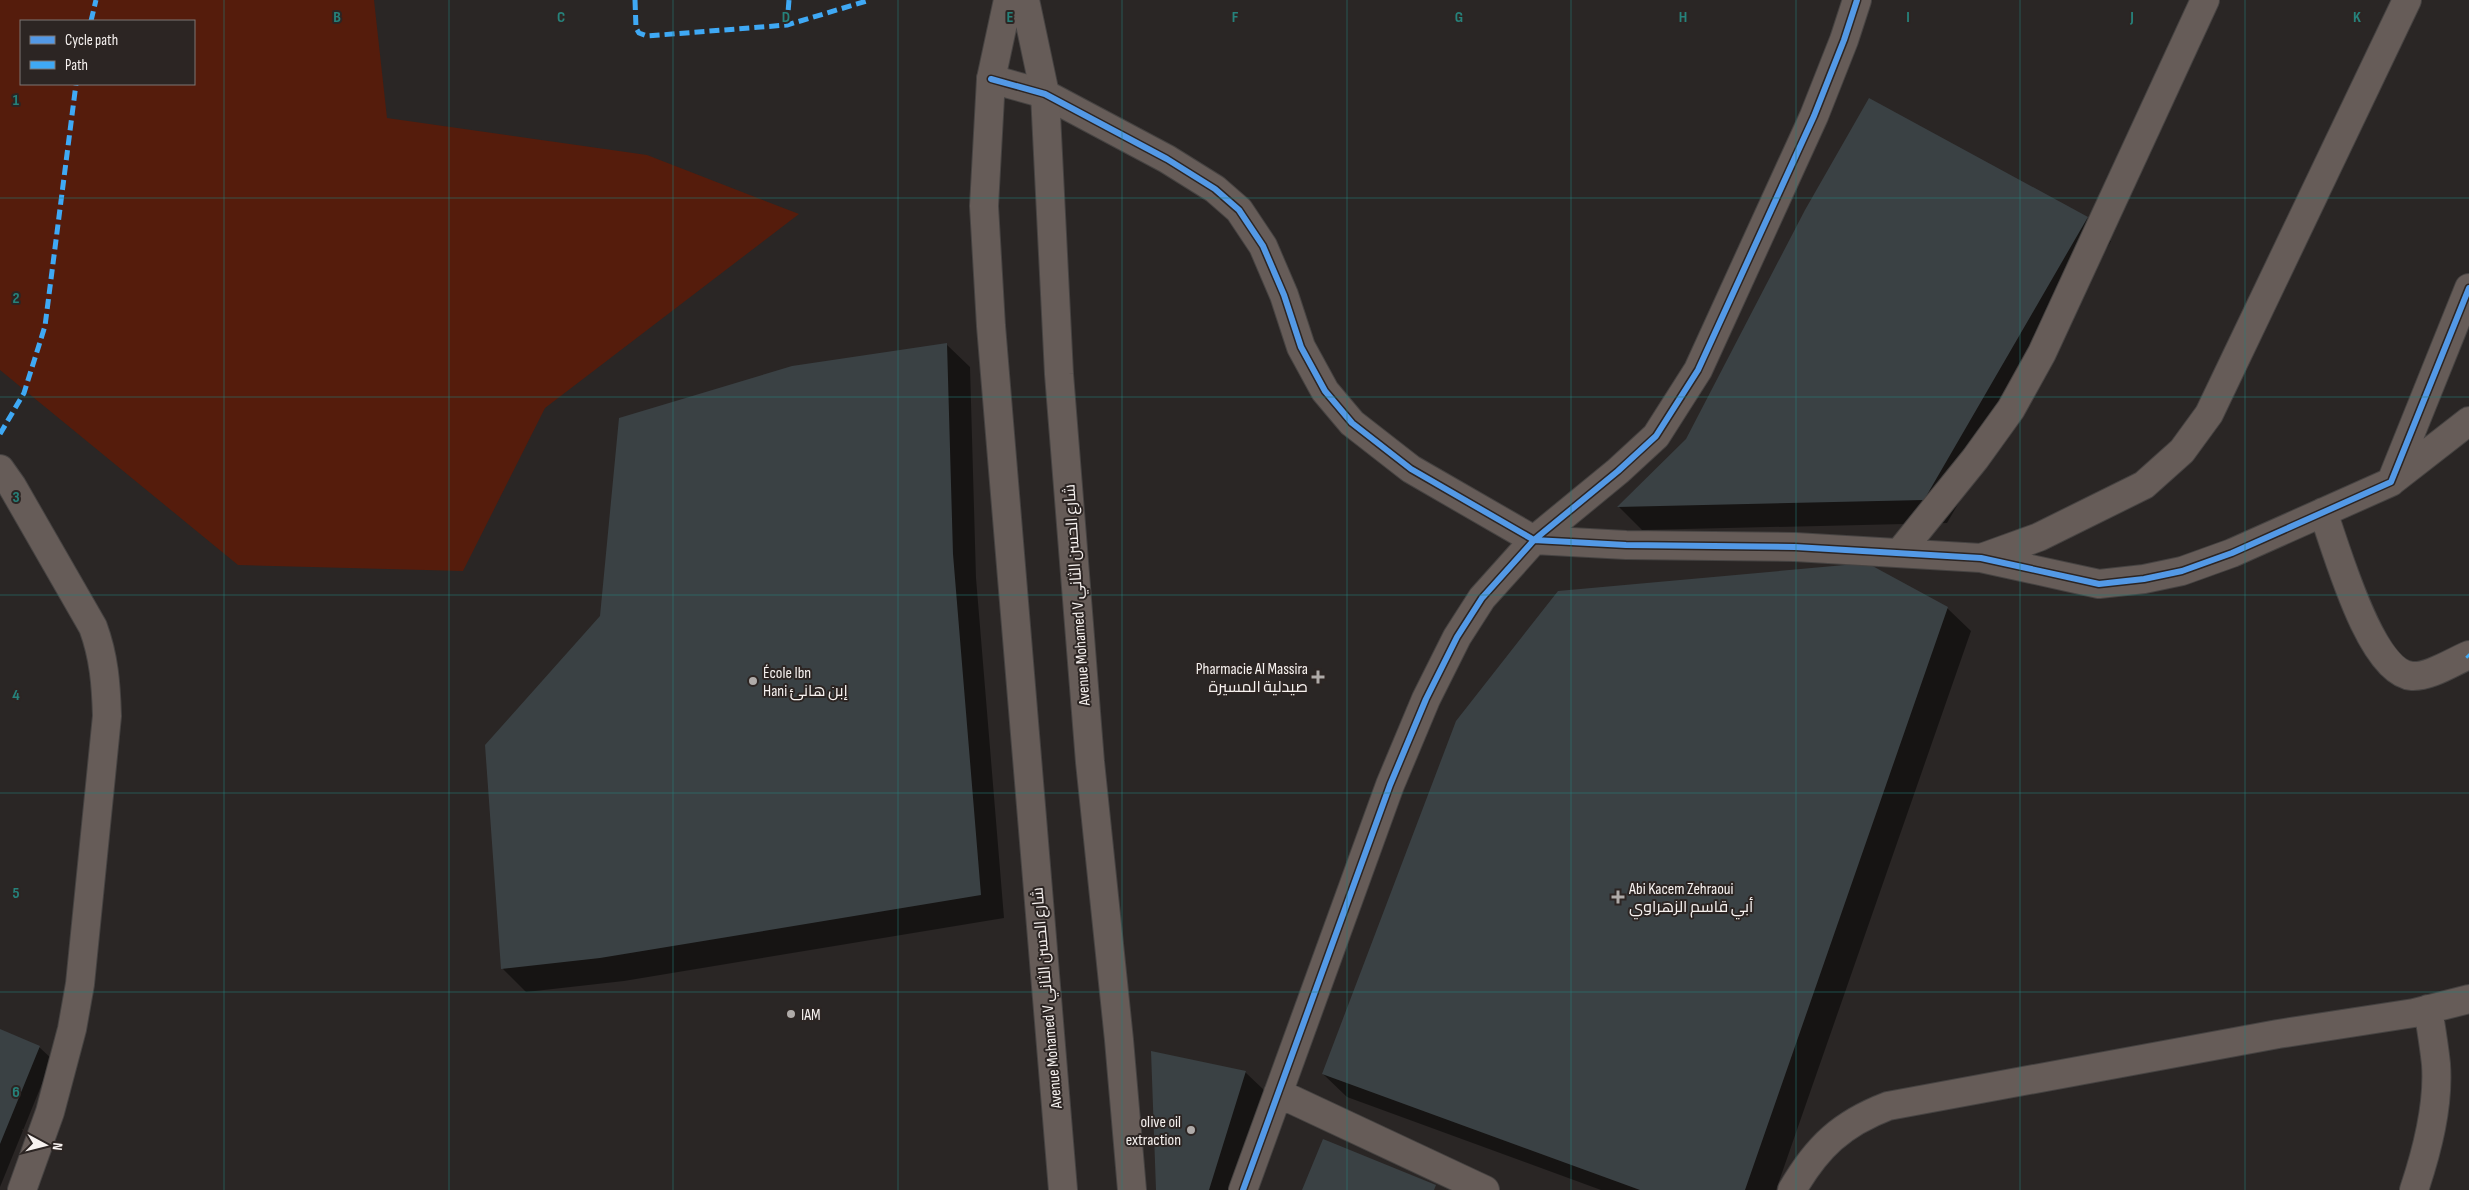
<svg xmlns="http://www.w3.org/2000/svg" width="2469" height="1190" viewBox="0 0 2469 1190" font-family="'Sofia Sans Condensed',Cairo,sans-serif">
	<rect width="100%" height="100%" fill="#2a2625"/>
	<path fill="#551c0c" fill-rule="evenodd" d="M0,0H374L387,118L647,155L799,214L545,408L463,571L238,565L0,370ZM21,21H194V84H21Z"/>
	<path fill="#0007" d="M2087,218L2111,241L1947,523L1642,530L1619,507L1687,440Z
		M946,344L970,367L976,578L1004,918L624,981L526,992L503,969L602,616Z
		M1947,608L1971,631L1776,1190H1601L1347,1097L1323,1074Z
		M0,1031L39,1047L52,1059L0,1187Z
		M1245,1072L1264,1090L1233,1190H1158Z"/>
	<path fill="#3a4144" d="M1869,98L2088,217L1924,500L1617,507L1686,439L1805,210Z
		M947,343L953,554L981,895L600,958L501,969L485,745L600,616L619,418L792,366Z
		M1867,563L1948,607L1745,1190H1640L1322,1074L1456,721L1558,591Z
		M0,1029L40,1046L0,1144Z
		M1151,1051L1246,1071L1209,1190H1156Z
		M1323,1139L1436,1185L1434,1190H1302Z"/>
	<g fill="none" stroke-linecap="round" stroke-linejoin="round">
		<g stroke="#464342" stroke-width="30">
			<path id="minor" d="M991,79L1045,94L1167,159L1215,189L1239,210L1263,246L1284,295L1301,347L1325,391L1352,423L1411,469L1534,540L1626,545L1795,547L1981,558L2099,584L2144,579L2182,571L2232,553L2391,482L2469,288
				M0,469L12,486L93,627C104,657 106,684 107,716L80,984L72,1029L50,1112L22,1190
				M2392,481L2469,421
				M2323,512C2336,547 2370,673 2412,676C2430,677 2452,662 2469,655
				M1900,552L1975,459L2011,409L2042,353L2205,0
				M1981,558L2039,537L2144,485L2182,451L2209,414L2407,0
				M1278,1093L1485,1190
				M1243,1190L1390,785L1426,699L1457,637L1482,598L1534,540L1618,471L1656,436L1698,370L1814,116L1844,40L1857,0
				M1792,1190C1817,1147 1841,1124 1888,1106L2278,1034L2414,1013L2469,999
				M2414,1190C2427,1151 2439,1106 2436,1064C2434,1045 2431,1027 2428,1009"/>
		</g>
		<g stroke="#464342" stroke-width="30">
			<path id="major" d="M1008,0L991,79L984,206L991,326L1063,1190
				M1025,0L1045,94L1059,374L1090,762L1119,1040L1132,1190"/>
		</g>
		<use href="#minor" stroke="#665c58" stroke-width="28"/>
		<use href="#major" stroke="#665c58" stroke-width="28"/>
		<path stroke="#3fa9f5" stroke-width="5" stroke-dasharray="10 5" stroke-linecap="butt" d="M635,0L636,28L639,33L647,36L787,25L870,0
			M91,21L96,0
			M787,25L789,0
			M0,434L24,393L45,326L76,84
			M2467,655L2469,657"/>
		<g stroke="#2c2523" stroke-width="9">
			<path id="cycleway" d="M991,79L1045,94L1167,159L1215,189L1239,210L1263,246L1284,295L1301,347L1325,391L1352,423L1411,469L1534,540L1626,545L1795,547L1981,558L2099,584L2144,579L2182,571L2232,553L2391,482L2469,288
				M1243,1190L1390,785L1426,699L1457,637L1482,598L1534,540L1618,471L1656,436L1698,370L1814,116L1844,40L1857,0"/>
		</g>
		<use href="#cycleway" stroke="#5399e6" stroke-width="6"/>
	</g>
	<path fill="none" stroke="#26827b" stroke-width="1" stroke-opacity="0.55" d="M224,0V1190M449,0V1190M673,0V1190M898,0V1190M1122,0V1190M1347,0V1190M1571,0V1190M1796,0V1190M2020,0V1190M2245,0V1190M0,198H2469M0,397H2469M0,595H2469M0,793H2469M0,992H2469"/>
	<g fill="#afaba9" stroke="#2c2523" stroke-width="2">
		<path d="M1315.5 669.5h5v5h5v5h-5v5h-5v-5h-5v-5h5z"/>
		<circle cx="753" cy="681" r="5"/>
		<path d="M1615.5 889.5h5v5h5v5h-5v5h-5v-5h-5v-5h5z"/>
		<circle cx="791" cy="1014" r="5"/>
		<circle cx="1191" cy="1130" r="5"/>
	</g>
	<g text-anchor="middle" stroke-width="4" stroke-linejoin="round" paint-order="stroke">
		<g font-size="16" fill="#f7f2f0" stroke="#2c2523">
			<text transform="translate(1076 595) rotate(-94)" y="6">Avenue Mohamed V شارع الحسن الثاني</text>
			<text transform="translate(1046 998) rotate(-95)" y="6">Avenue Mohamed V شارع الحسن الثاني</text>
		</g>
		<g font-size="16" fill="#f7f2f0" stroke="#2c2523" text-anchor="start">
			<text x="1308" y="674" text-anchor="end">Pharmacie Al Massira<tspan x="1308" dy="18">صيدلية المسيرة</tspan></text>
			<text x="763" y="678">École Ibn<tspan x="763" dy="18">Hani إبن هانئ</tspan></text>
			<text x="1629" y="894">Abi Kacem Zehraoui<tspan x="1629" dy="18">أبي قاسم الزهراوي</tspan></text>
			<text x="801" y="1020">IAM</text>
			<text x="1181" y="1127" text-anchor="end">olive oil<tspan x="1181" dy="18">extraction</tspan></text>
		</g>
	</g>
	<g font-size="16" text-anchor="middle" font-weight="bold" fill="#26827b" stroke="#2c2523" stroke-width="4" stroke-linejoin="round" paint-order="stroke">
		<text x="337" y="22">B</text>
		<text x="561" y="22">C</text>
		<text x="786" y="22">D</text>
		<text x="1010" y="22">E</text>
		<text x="1235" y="22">F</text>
		<text x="1459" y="22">G</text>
		<text x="1683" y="22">H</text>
		<text x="1908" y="22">I</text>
		<text x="2132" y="22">J</text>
		<text x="2357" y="22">K</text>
		<text x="16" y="105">1</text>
		<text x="16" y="303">2</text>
		<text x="16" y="502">3</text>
		<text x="16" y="700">4</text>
		<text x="16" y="898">5</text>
		<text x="16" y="1097">6</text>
	</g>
	<rect x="20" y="20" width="175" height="65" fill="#2c2523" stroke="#7d7775"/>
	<rect x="30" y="36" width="25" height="8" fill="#5399e6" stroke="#7d7775"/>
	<text x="65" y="45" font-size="15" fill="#f7f2f0">Cycle path</text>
	<rect x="30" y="61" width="25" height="8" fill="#3fa9f5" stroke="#7d7775"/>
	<text x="65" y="70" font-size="15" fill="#f7f2f0">Path</text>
	<g transform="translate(45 1145) rotate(97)" stroke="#2c2523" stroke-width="4" paint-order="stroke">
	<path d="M0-4L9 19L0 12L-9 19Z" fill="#f7f2f0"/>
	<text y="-8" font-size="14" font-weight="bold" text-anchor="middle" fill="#f7f2f0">N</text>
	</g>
</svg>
